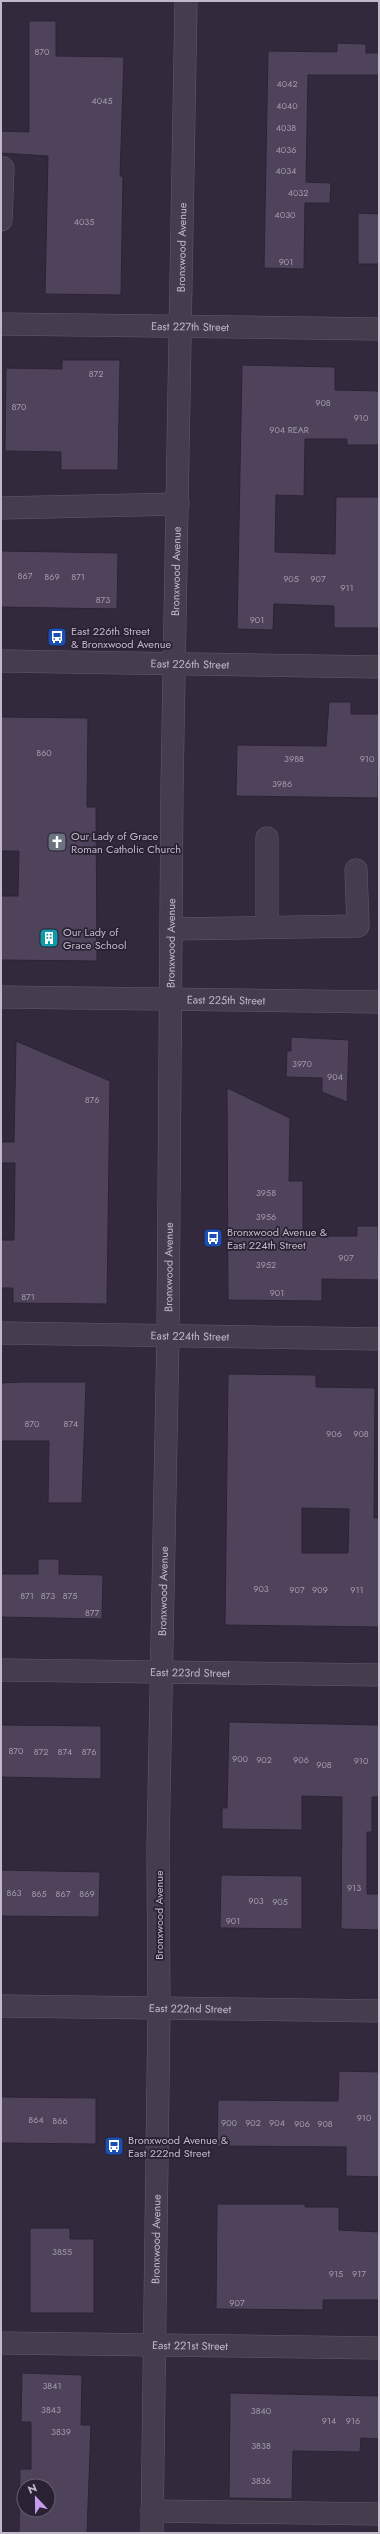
<svg xmlns="http://www.w3.org/2000/svg" width="380" height="2534" viewBox="0 0 380 2534" font-family="Jost,sans-serif">
	<rect width="100%" height="100%" fill="#33293d"/>
	<path fill="#4f435b" stroke="#2c2335" fill-rule="evenodd" d="M29,21H56V56L124,57L120,176H123L121,295L45,294L48,156L1,153V131L29,132Z
		M337,43L366,44V53H379V75H308L306,182L331,183L330,203H305L304,269L264,268L268,51L337,52Z
		M358,213L379,214V264H358Z
		M62,360H120L118,470H61V452L5,451L6,368L62,369Z
		M242,365L335,367V390L379,391V445H347V439H305L304,496L276,495L275,552L335,554L336,497H379V628H334V606L274,604L273,630L237,629Z
		M1,551L118,553L117,609L1,607Z
		M329,702H351V714H379L378,798L236,796L237,745L326,746Z
		M1,717L88,718L87,807H96L97,961L1,960V896H18L19,851H1Z
		M291,1037L349,1040L347,1102L322,1092V1078L286,1077L287,1051H291Z
		M16,1041L110,1081L107,1304L13,1303V1288H1V1240H14L15,1163H1V1142H14Z
		M227,1088L290,1118L289,1181H303V1236H357V1226H378L379,1280L322,1279V1301L228,1300Z
		M228,1374L316,1375V1387L375,1388L374,1518H379V1627L225,1625ZM302,1508L349,1509L348,1553H302Z
		M22,1382H86L82,1503H48L49,1441H1V1383Z
		M38,1559H59V1574L103,1575L102,1619L1,1617V1574H38Z
		M229,1722L379,1725V1797H372V1832H367V1894H379V1930L341,1929L342,1797L302,1796V1830L222,1829V1808H227Z
		M1,1725L101,1726V1779L1,1777Z
		M1,1870L100,1872L99,1917L1,1916Z
		M221,1875L302,1876V1929L220,1928Z
		M339,2071L379,2072V2177L346,2176V2147L217,2146L218,2100L338,2101Z
		M1,2097L96,2098V2144L1,2143Z
		M217,2204H305V2207H339V2230L379,2232V2300H323V2310L216,2309Z
		M30,2228H70V2239H94V2313H30Z
		M22,2373L82,2375L81,2425H91L87,2533H19L20,2469H31V2422H21ZM24,2486H48V2510H24Z
		M230,2393L379,2396V2439L361,2438L360,2452L293,2451L292,2499L229,2498Z"/>
	<g fill="none" stroke-linecap="round" stroke-linejoin="round">
		<g stroke="#635a6b" stroke-width="23">
			<g id="minor">
				<path d="M1,220L3,168"/>
				<path id="s1" d="M1,324L379,329"/>
				<path d="M1,508L178,504"/>
				<path id="s2" d="M1,661L379,667"/>
				<path d="M267,838V927"/>
				<path d="M172,929L358,926L356,870"/>
				<path id="s3" d="M1,997L379,1002"/>
				<path id="s4" d="M1,1333L379,1339"/>
				<path id="s5" d="M1,1670L379,1675"/>
				<path id="s6" d="M1,2006L379,2011"/>
				<path id="s7" d="M1,2343L379,2348"/>
				<path d="M152,2511L379,2514"/>
				<path id="s8" d="M152,2533L159,2008L158,1848L168,1335L172,787L186,1"/>
			</g>
		</g>
		<use href="#minor" stroke="#453c4e" stroke-width="22"/>
	</g>
	<defs>
		<g id="bus-square" transform="scale(1)"><rect x="-9" y="-9" width="18" height="18" rx="4" fill="#1a4fb4" stroke="#2a2133"/><path d="M-5-6H5V4H4V6H2V4H-2V6H-4V4H-5ZM-3.5-4V0h7V-4ZM-3.5 1.2v1.5H-2V1.2ZM2 1.2v1.5H3.5V1.2Z" fill="#fff"/></g>
		<g id="church-square" transform="scale(1)"><rect x="-9" y="-9" width="18" height="18" rx="4" fill="#6b7280" stroke="#2a2133"/><path d="M-1.2-6h2.4v3.5h3.3v2.4h-3.3V6h-2.4V-.1h-3.3v-2.4h3.3Z" fill="#fff"/></g>
		<g id="building-square" transform="scale(1)"><rect x="-9" y="-9" width="18" height="18" rx="4" fill="#0f9aa8" stroke="#2a2133"/><path d="M-4-6H4V6H1V3H-1V6H-4ZM-2.5-4.3h1.7v1.8h-1.7ZM.8-4.3h1.7v1.8H.8ZM-2.5-1h1.7V.8h-1.7ZM.8-1h1.7V.8H.8Z" fill="#fff"/></g>
	</defs>
	<g fill-rule="evenodd">
		<use href="#bus-square" x="57" y="637"/>
		<use href="#church-square" x="57" y="842"/>
		<use href="#building-square" x="49" y="938"/>
		<use href="#bus-square" x="213" y="1238"/>
		<use href="#bus-square" x="114" y="2146"/>
	</g>
	<g text-anchor="middle" stroke-width="3.5" stroke-linejoin="round" paint-order="stroke">
		<g font-size="9" fill="#a49cad">
			<text x="42" y="55">870</text>
			<text x="287" y="87">4042</text>
			<text x="102" y="104">4045</text>
			<text x="287" y="109">4040</text>
			<text x="286" y="131">4038</text>
			<text x="286" y="153">4036</text>
			<text x="286" y="174">4034</text>
			<text x="298" y="196">4032</text>
			<text x="285" y="218">4030</text>
			<text x="84" y="225">4035</text>
			<text x="286" y="265">901</text>
			<text x="96" y="377">872</text>
			<text x="323" y="406">908</text>
			<text x="19" y="410">870</text>
			<text x="361" y="421">910</text>
			<text x="289" y="433">904 REAR</text>
			<text x="25" y="579">867</text>
			<text x="52" y="580">869</text>
			<text x="78" y="580">871</text>
			<text x="291" y="582">905</text>
			<text x="318" y="582">907</text>
			<text x="347" y="591">911</text>
			<text x="103" y="603">873</text>
			<text x="257" y="623">901</text>
			<text x="44" y="756">860</text>
			<text x="294" y="762">3988</text>
			<text x="367" y="762">910</text>
			<text x="282" y="787">3986</text>
			<text x="302" y="1067">3970</text>
			<text x="335" y="1080">904</text>
			<text x="92" y="1103">876</text>
			<text x="266" y="1196">3958</text>
			<text x="266" y="1220">3956</text>
			<text x="346" y="1261">907</text>
			<text x="266" y="1268">3952</text>
			<text x="277" y="1296">901</text>
			<text x="28" y="1300">871</text>
			<text x="32" y="1427">870</text>
			<text x="71" y="1427">874</text>
			<text x="334" y="1437">906</text>
			<text x="361" y="1437">908</text>
			<text x="261" y="1592">903</text>
			<text x="297" y="1593">907</text>
			<text x="320" y="1593">909</text>
			<text x="357" y="1593">911</text>
			<text x="27" y="1599">871</text>
			<text x="48" y="1599">873</text>
			<text x="70" y="1599">875</text>
			<text x="92" y="1616">877</text>
			<text x="16" y="1754">870</text>
			<text x="41" y="1755">872</text>
			<text x="65" y="1755">874</text>
			<text x="89" y="1755">876</text>
			<text x="240" y="1762">900</text>
			<text x="264" y="1763">902</text>
			<text x="301" y="1763">906</text>
			<text x="361" y="1764">910</text>
			<text x="324" y="1768">908</text>
			<text x="354" y="1891">913</text>
			<text x="14" y="1896">863</text>
			<text x="39" y="1897">865</text>
			<text x="63" y="1897">867</text>
			<text x="87" y="1897">869</text>
			<text x="256" y="1904">903</text>
			<text x="280" y="1905">905</text>
			<text x="233" y="1924">901</text>
			<text x="364" y="2121">910</text>
			<text x="36" y="2123">864</text>
			<text x="60" y="2124">866</text>
			<text x="229" y="2126">900</text>
			<text x="253" y="2126">902</text>
			<text x="277" y="2126">904</text>
			<text x="302" y="2127">906</text>
			<text x="325" y="2127">908</text>
			<text x="62" y="2255">3855</text>
			<text x="336" y="2277">915</text>
			<text x="359" y="2277">917</text>
			<text x="237" y="2306">907</text>
			<text x="52" y="2389">3841</text>
			<text x="51" y="2413">3843</text>
			<text x="261" y="2414">3840</text>
			<text x="329" y="2424">914</text>
			<text x="353" y="2424">916</text>
			<text x="61" y="2435">3839</text>
			<text x="261" y="2449">3838</text>
			<text x="261" y="2484">3836</text>
		</g>
		<g font-size="11" fill="#c1b9c8" stroke="#2a2133">
			<text dy="4" stroke="none"><textPath href="#s8" startOffset="2286">Bronxwood Avenue</textPath></text>
			<text dy="4" stroke="none"><textPath href="#s1" startOffset="189">East 227th Street</textPath></text>
			<text dy="4" stroke="none"><textPath href="#s8" startOffset="1962">Bronxwood Avenue</textPath></text>
			<text dy="4" stroke="none"><textPath href="#s2" startOffset="189">East 226th Street</textPath></text>
			<text dy="4" stroke="none"><textPath href="#s8" startOffset="1590">Bronxwood Avenue</textPath></text>
			<text dy="4" stroke="none"><textPath href="#s3" startOffset="225">East 225th Street</textPath></text>
			<text dy="4" stroke="none"><textPath href="#s8" startOffset="1266">Bronxwood Avenue</textPath></text>
			<text dy="4" stroke="none"><textPath href="#s4" startOffset="189">East 224th Street</textPath></text>
			<text dy="4" stroke="none"><textPath href="#s8" startOffset="942">Bronxwood Avenue</textPath></text>
			<text dy="4" stroke="none"><textPath href="#s5" startOffset="189">East 223rd Street</textPath></text>
			<text transform="translate(159 1915) rotate(-90)" y="4">Bronxwood Avenue</text>
			<text dy="4" stroke="none"><textPath href="#s6" startOffset="189">East 222nd Street</textPath></text>
			<text dy="4" stroke="none"><textPath href="#s8" startOffset="294">Bronxwood Avenue</textPath></text>
			<text dy="4" stroke="none"><textPath href="#s7" startOffset="189">East 221st Street</textPath></text>
		</g>
		<g font-size="11" fill="#c1b9c8" stroke="#2a2133" text-anchor="start">
			<text x="71" y="635">East 226th Street<tspan x="71" dy="13">&amp; Bronxwood Avenue</tspan></text>
			<text x="71" y="840">Our Lady of Grace<tspan x="71" dy="13">Roman Catholic Church</tspan></text>
			<text x="63" y="936">Our Lady of<tspan x="63" dy="13">Grace School</tspan></text>
			<text x="227" y="1236">Bronxwood Avenue &amp;<tspan x="227" dy="13">East 224th Street</tspan></text>
			<text x="128" y="2144">Bronxwood Avenue &amp;<tspan x="128" dy="13">East 222nd Street</tspan></text>
		</g>
	</g>
	<rect width="380" height="2534" fill="none" stroke="#c1b9c8" stroke-width="4"/>
	<g transform="translate(36 2498) rotate(338)"><circle r="19" fill="#2a2133" stroke="#665e6f"/>
	<path d="M0-3L7 15L0 10L-7 15Z" fill="#c79bec"/>
	<text y="-6" font-size="11" font-weight="bold" text-anchor="middle" fill="#c1b9c8">N</text>
	</g>
</svg>
